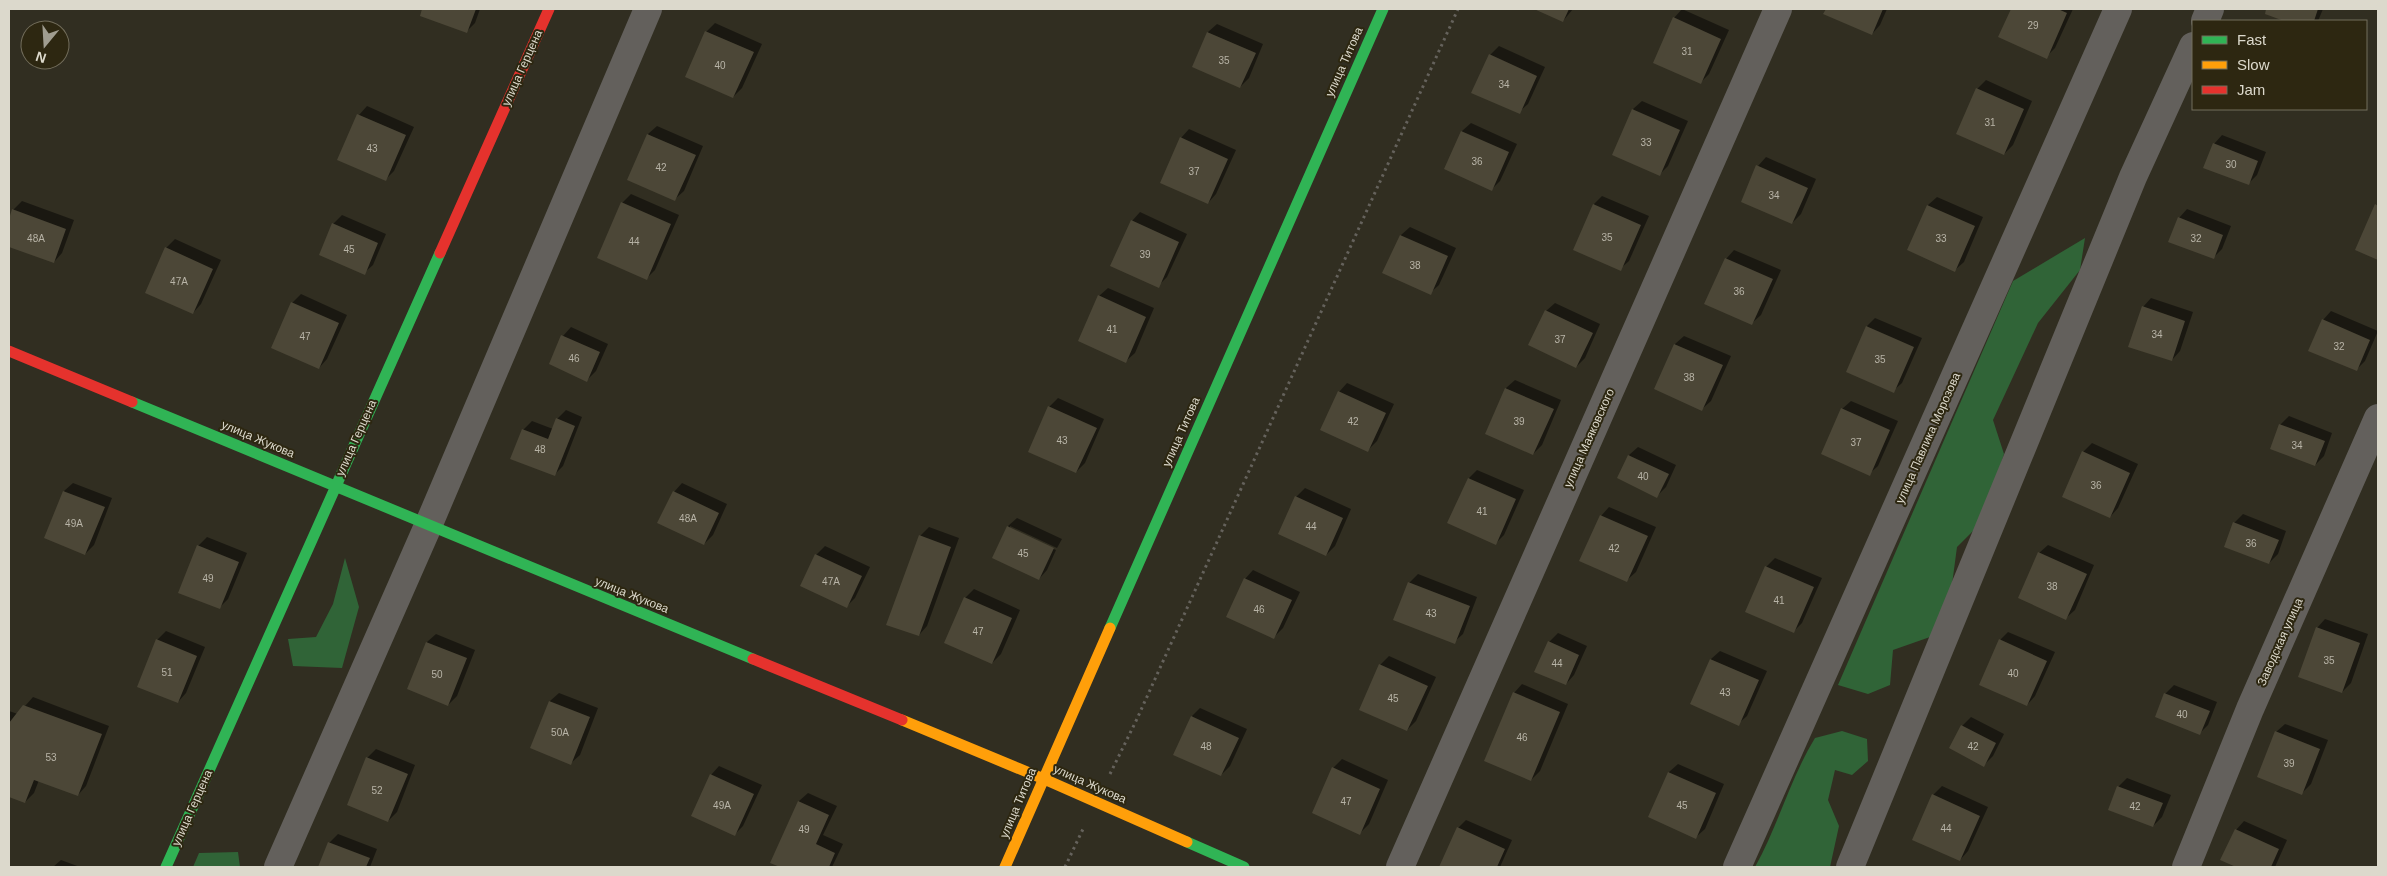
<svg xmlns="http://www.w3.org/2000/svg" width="2387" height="876" viewBox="0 0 2387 876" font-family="Arial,sans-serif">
	<rect width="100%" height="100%" fill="#312e21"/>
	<path fill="#306437" d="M2085,238L2080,270L2038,323L1993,420L2004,454L1982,522L1957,547L1951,592L1930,637L1893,650L1890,685L1868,694L1838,685L2013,281Z
		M345,558L359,607L342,668L293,666L288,639L316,637L333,604Z
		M1842,731L1867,739L1868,761L1852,775L1835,770L1828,800L1839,826L1830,867H1755C1778,826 1790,779 1815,738Z
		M238,852L240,867H193L199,853Z"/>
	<path fill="#0007" d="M424,9H480L475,23L466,32L421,15Z
		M1537,9H1573L1563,21Z
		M1682,9L1729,30L1709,74L1700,83L1674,18Z
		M1827,9H1887L1880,25L1872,34L1825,13Z
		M2012,9H2073L2055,48L2046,57L2000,37Z
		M2268,9H2323L2318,21H2288L2266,13Z
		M715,23L762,44L742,88L733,97L706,32Z
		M1217,24L1263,44L1249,78L1240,87L1193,66L1208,32Z
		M1499,46L1545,67L1528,104L1519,112L1490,55Z
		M1986,80L2032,101L2013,145L2004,154L1977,89Z
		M1642,101L1688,121L1668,166L1660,174L1633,109Z
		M367,106L414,127L394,171L385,180L359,115Z
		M1471,123L1517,144L1500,181L1492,189L1446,168L1462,131Z
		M657,126L703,146L684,191L675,199L648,134Z
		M1189,129L1236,150L1216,194L1208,203L1181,138Z
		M2222,135L2266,152L2257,175L2248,184L2214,144Z
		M1766,157L1816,179L1801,214L1792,223L1758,166Z
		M631,194L679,215L655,270L647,278L622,203Z
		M1602,196L1649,216L1629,261L1620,269L1594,204Z
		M1937,197L1983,217L1964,262L1955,270L1908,250L1928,205Z
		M22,201L74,220L62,253L54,262L9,246V222L13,210Z
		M2378,203V259L2357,250Z
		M2187,209L2231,226L2222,249L2213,258L2179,218Z
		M1140,212L1187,234L1167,277L1158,286L1132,221Z
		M342,215L386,234L373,265L364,273L333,224Z
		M1410,227L1456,248L1439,285L1430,293L1384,273L1401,235Z
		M175,239L221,260L201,304L193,313L166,248Z
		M1734,250L1781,270L1761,315L1752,323L1726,259Z
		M1108,288L1154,308L1135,353L1126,361L1099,296Z
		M301,294L347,315L327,359L319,368L292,303Z
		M2151,298L2193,312L2180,351L2172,360L2143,307Z
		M1555,303L1600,324L1585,358L1576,367L1546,311Z
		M2331,311L2378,331L2365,361L2356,370L2323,320Z
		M1875,318L1922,338L1902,383L1893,391L1867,326Z
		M571,327L608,344L596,371L587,380L563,336Z
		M1684,336L1731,356L1711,401L1702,409L1656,389L1675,344Z
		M1515,380L1561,400L1542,445L1533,454L1486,433L1506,388Z
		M1347,383L1394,404L1377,441L1368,450L1339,392Z
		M1058,398L1104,419L1085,463L1076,472L1049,407Z
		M1851,401L1898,421L1878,466L1869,474L1842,409Z
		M566,410L582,417L563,466L554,475L523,430L532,421L553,429L557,419Z
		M2289,416L2332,433L2324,456L2315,465L2280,425Z
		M2092,443L2138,464L2118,508L2110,517L2083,452Z
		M1638,447L1676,465L1666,487L1657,496L1629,455Z
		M1477,470L1524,490L1504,535L1496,543L1469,478Z
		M73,483L112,498L94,545L85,554L64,491Z
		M682,483L727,504L713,535L704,544L674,492Z
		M1305,488L1351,509L1335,546L1326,555L1296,497Z
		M1609,507L1656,527L1636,572L1627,580L1601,516Z
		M2243,514L2286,531L2278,554L2269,563L2234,523Z
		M1017,518L1062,539L1057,548L1010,526V529L1056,550L1047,570L1039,579L1008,526Z
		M929,527L959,538L927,626L919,635L920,536Z
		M207,537L247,553L228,599L219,608L198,546Z
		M2048,545L2094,565L2075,610L2066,618L2039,553Z
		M825,546L870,567L855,598L847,606L816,555Z
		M1775,558L1822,578L1802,623L1793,632L1766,567Z
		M1253,570L1300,592L1283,628L1274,637L1245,579Z
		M1418,574L1477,597L1463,634L1454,642L1395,619L1409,583Z
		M974,589L1020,610L1001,654L992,663L965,598Z
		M2325,619L2368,634L2351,683L2342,692L2317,628Z
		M166,631L205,647L186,693L178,702L157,640Z
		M2008,632L2055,652L2035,696L2027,705L2000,640Z
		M1558,633L1587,646L1574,675L1566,684L1549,642Z
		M436,634L475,650L457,696L448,705L409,689L427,642Z
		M1720,651L1767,671L1747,716L1738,724L1692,704L1711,659Z
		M1389,656L1436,677L1416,721L1407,730L1380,665Z
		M1522,684L1568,704L1540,771L1531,780L1514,693Z
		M2174,685L2217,702L2208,725L2200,733L2165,694Z
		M559,693L598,708L580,755L571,763L531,747L550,701Z
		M33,697L109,726L86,786L78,795L39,780L34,793L25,802L9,796V711L18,714Z
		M1200,708L1247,729L1230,766L1221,775L1192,716Z
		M1971,717L2004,734L1993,756L1984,765L1951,748L1962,726Z
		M2285,724L2328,740L2311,784L2302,793L2276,732Z
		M376,749L415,765L397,812L388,821L367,758Z
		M1342,759L1388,780L1369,824L1360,833L1333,768Z
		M1678,764L1724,784L1705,829L1696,837L1650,817L1669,772Z
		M719,766L762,785L743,826L734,835L711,775Z
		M2127,778L2171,795L2162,817L2153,826L2110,809L2119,786Z
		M1942,786L1988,807L1968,851L1960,860L1933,795Z
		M808,793L837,806L823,835L843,844L832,867H784L772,862L799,801Z
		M1466,820L1512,840L1500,867H1440L1458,828Z
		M2244,821L2287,840L2275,867H2239L2222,860L2236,830Z
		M338,834L377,849L370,867H319L329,843Z
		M61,860L80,867H53Z"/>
	<path fill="#4c4737" d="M422,9H476L467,33L420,16Z
		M1534,9H1569L1563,22Z
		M1826,9H1883L1872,35L1823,14Z
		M2011,9H2058L2067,13L2047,59L1998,37Z
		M2266,9H2318L2314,21H2284L2265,14Z
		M1673,17L1721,39L1701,84L1653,63Z
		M705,31L754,52L733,98L685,77Z
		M1207,32L1256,53L1240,88L1192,67Z
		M1489,54L1537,76L1520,114L1471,93Z
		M1976,88L2024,109L2004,155L1956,134Z
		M1632,109L1680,130L1660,176L1612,155Z
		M357,114L406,135L386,181L337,160Z
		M1461,131L1509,152L1492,191L1444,169Z
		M647,134L696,155L675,201L627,180Z
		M1180,137L1228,159L1208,204L1160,183Z
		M2213,143L2258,161L2249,185L2203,168Z
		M1756,165L1808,188L1792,224L1741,202Z
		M621,202L671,224L647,280L597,258Z
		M1593,204L1641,225L1621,271L1573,250Z
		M2375,204L2378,206V260L2355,250Z
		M1927,205L1975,226L1955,272L1907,250Z
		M12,209L66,229L54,263L9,247V219Z
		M2178,217L2223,235L2214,259L2168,242Z
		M1131,220L1179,242L1159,288L1110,266Z
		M332,223L378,243L365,275L319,255Z
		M1400,235L1448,256L1431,295L1382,273Z
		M165,247L213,269L193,314L145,293Z
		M1725,258L1773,279L1752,325L1704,304Z
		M1098,295L1146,317L1126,363L1078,341Z
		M291,302L339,323L319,369L271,348Z
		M2142,306L2185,321L2172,361L2128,347Z
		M1545,310L1593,333L1576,368L1528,345Z
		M2322,319L2370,340L2357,371L2308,351Z
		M1866,326L1914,347L1894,393L1846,372Z
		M561,335L600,352L587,382L549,364Z
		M1674,344L1723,365L1702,411L1654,389Z
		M1505,388L1554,409L1533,455L1485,434Z
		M1338,391L1386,413L1368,452L1320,430Z
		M1048,406L1097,428L1076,473L1028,452Z
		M1841,408L1890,430L1870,476L1821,454Z
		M556,418L575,426L555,476L510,459L522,429L548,439Z
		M2279,424L2325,441L2315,466L2270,449Z
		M2082,451L2130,473L2110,518L2062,497Z
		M1628,455L1669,474L1657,498L1617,478Z
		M1468,478L1516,499L1496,545L1447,523Z
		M63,491L105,507L85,555L44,538Z
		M673,491L719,513L704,545L657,523Z
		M1295,496L1343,518L1326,556L1278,534Z
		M1600,515L1648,536L1627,582L1579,561Z
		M2233,522L2279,540L2269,564L2224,547Z
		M1007,526L1054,548L1039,580L992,558Z
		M919,535L951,547L919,636L886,625Z
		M197,545L239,562L220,609L178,593Z
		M2038,552L2087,574L2066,620L2018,598Z
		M815,554L862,576L847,608L800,586Z
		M1765,566L1814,587L1794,633L1745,612Z
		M1244,578L1292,600L1274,639L1226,617Z
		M1408,582L1470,606L1455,644L1393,620Z
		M964,597L1012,618L992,664L944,643Z
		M2316,627L2360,643L2342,693L2298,677Z
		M156,639L197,656L178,703L137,687Z
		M1999,639L2047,661L2027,706L1979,685Z
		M1548,641L1579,655L1566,685L1534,672Z
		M426,642L467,658L448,706L407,689Z
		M1710,659L1759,680L1739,726L1690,704Z
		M1379,664L1428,686L1407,731L1359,710Z
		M1513,692L1560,712L1531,781L1484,761Z
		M2164,693L2210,711L2200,735L2155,717Z
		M549,701L590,717L571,765L530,748Z
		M23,705L102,734L78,796L34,780L25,803L9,797V723Z
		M1191,716L1239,738L1221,776L1173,755Z
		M1961,725L1996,743L1984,767L1949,748Z
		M2275,731L2320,749L2302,795L2257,777Z
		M366,757L408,774L388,822L347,805Z
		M1332,767L1380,789L1360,835L1312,813Z
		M1668,772L1716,793L1696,839L1648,817Z
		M710,774L754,794L735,836L691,816Z
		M2117,786L2163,803L2153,827L2108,810Z
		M1932,794L1980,816L1960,861L1912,840Z
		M798,801L829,815L816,844L835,853L829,867H780L770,863Z
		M1457,827L1505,849L1497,867H1439Z
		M2235,829L2279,849L2271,867H2236L2220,860Z
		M328,842L370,858L366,867H318Z"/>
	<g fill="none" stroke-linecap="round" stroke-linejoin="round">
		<path stroke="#65625c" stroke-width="3" stroke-dasharray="2.5 4" stroke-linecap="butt" d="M1110,774L1136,721L1458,9
			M1065,867L1083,829"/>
		<path stroke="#63605c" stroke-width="28" d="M2205,21L2210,9
			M278,867L428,526L648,9
			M1400,867L1778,9
			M1737,867L2118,9
			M1850,867L2133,177L2193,46
			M2186,867L2250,709L2378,418"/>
		<path stroke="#30b455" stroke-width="11" d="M132,402L753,659
			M1110,628L1383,9
			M1187,842L1244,867
			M166,867L440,253"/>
		<path stroke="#ff9f0a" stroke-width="11" d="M902,720L1044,779L1187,842
			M1005,867L1110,628"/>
		<path stroke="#e5322d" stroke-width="11" d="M440,253L549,9
			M9,351L132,402
			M753,659L902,720"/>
	</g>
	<g text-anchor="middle" stroke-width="4" stroke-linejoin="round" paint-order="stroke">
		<g font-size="10" fill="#b8b4a7">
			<text x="2033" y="29">29</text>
			<text x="1687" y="55">31</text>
			<text x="1224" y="64">35</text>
			<text x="720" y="69">40</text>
			<text x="1504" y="88">34</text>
			<text x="1990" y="126">31</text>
			<text x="1646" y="146">33</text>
			<text x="372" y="152">43</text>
			<text x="1477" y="165">36</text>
			<text x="2231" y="168">30</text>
			<text x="661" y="171">42</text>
			<text x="1194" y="175">37</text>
			<text x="1774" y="199">34</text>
			<text x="1607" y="241">35</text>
			<text x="36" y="242">48А</text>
			<text x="1941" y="242">33</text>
			<text x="2196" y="242">32</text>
			<text x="634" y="245">44</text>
			<text x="349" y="253">45</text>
			<text x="1145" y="258">39</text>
			<text x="1415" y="269">38</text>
			<text x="179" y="285">47А</text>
			<text x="1739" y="295">36</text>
			<text x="1112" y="333">41</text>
			<text x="2157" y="338">34</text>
			<text x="305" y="340">47</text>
			<text x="1560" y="343">37</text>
			<text x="2339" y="350">32</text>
			<text x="574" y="362">46</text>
			<text x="1880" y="363">35</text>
			<text x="1689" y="381">38</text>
			<text x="1353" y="425">42</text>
			<text x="1519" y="425">39</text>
			<text x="1062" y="444">43</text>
			<text x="1856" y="446">37</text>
			<text x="2297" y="449">34</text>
			<text x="540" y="453">48</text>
			<text x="1643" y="480">40</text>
			<text x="2096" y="489">36</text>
			<text x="1482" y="515">41</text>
			<text x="688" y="522">48А</text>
			<text x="74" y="527">49А</text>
			<text x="1311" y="530">44</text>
			<text x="2251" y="547">36</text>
			<text x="1614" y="552">42</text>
			<text x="1023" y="557">45</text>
			<text x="208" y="582">49</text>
			<text x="831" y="585">47А</text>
			<text x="2052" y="590">38</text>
			<text x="1779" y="604">41</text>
			<text x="1259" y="613">46</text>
			<text x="1431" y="617">43</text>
			<text x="978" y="635">47</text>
			<text x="2329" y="664">35</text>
			<text x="1557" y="667">44</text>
			<text x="167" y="676">51</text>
			<text x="2013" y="677">40</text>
			<text x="437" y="678">50</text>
			<text x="1725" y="696">43</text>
			<text x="1393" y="702">45</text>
			<text x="2182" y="718">40</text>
			<text x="560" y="736">50А</text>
			<text x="1522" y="741">46</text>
			<text x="1206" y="750">48</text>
			<text x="1973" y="750">42</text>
			<text x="51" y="761">53</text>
			<text x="2289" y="767">39</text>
			<text x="377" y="794">52</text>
			<text x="1346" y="805">47</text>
			<text x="722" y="809">49А</text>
			<text x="1682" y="809">45</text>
			<text x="2135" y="810">42</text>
			<text x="1946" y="832">44</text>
			<text x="804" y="833">49</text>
		</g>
		<g font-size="12" fill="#dcd9cc" stroke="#2d2711">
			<text transform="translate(1344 62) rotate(-66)" y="4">улица Титова</text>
			<text transform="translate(522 68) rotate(-66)" y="4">улица Герцена</text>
			<text transform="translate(1181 432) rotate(-66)" y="4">улица Титова</text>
			<text transform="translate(356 438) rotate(-66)" y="4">улица Герцена</text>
			<text transform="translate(1589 438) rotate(-66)" y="4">улица Маяковского</text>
			<text transform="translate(1928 438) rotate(-66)" y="4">улица Павлика Морозова</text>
			<text transform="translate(258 439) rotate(23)" y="4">улица Жукова</text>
			<text transform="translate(632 595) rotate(22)" y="4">улица Жукова</text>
			<text transform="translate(2280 642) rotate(-66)" y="4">Заводская улица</text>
			<text transform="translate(1090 784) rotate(24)" y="4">улица Жукова</text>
			<text transform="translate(1018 803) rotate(-67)" y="4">улица Титова</text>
			<text transform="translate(192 808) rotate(-66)" y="4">улица Герцена</text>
		</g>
	</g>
	<rect width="2387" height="876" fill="none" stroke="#dcd9cc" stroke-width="20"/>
	<rect x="2192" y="20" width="175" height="90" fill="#2d2711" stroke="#736e5c"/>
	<rect x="2202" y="36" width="25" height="8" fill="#30b455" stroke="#736e5c"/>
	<text x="2237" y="45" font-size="15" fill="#dcd9cc">Fast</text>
	<rect x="2202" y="61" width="25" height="8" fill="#ff9f0a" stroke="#736e5c"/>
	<text x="2237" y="70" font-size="15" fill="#dcd9cc">Slow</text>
	<rect x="2202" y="86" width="25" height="8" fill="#e5322d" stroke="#736e5c"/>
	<text x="2237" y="95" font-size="15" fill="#dcd9cc">Jam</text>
	<g transform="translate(45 45) rotate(198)"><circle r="24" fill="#2d2711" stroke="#736e5c"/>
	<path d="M0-4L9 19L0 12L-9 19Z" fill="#a09d90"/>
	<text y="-8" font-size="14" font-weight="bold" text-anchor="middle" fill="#dcd9cc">N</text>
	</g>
</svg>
